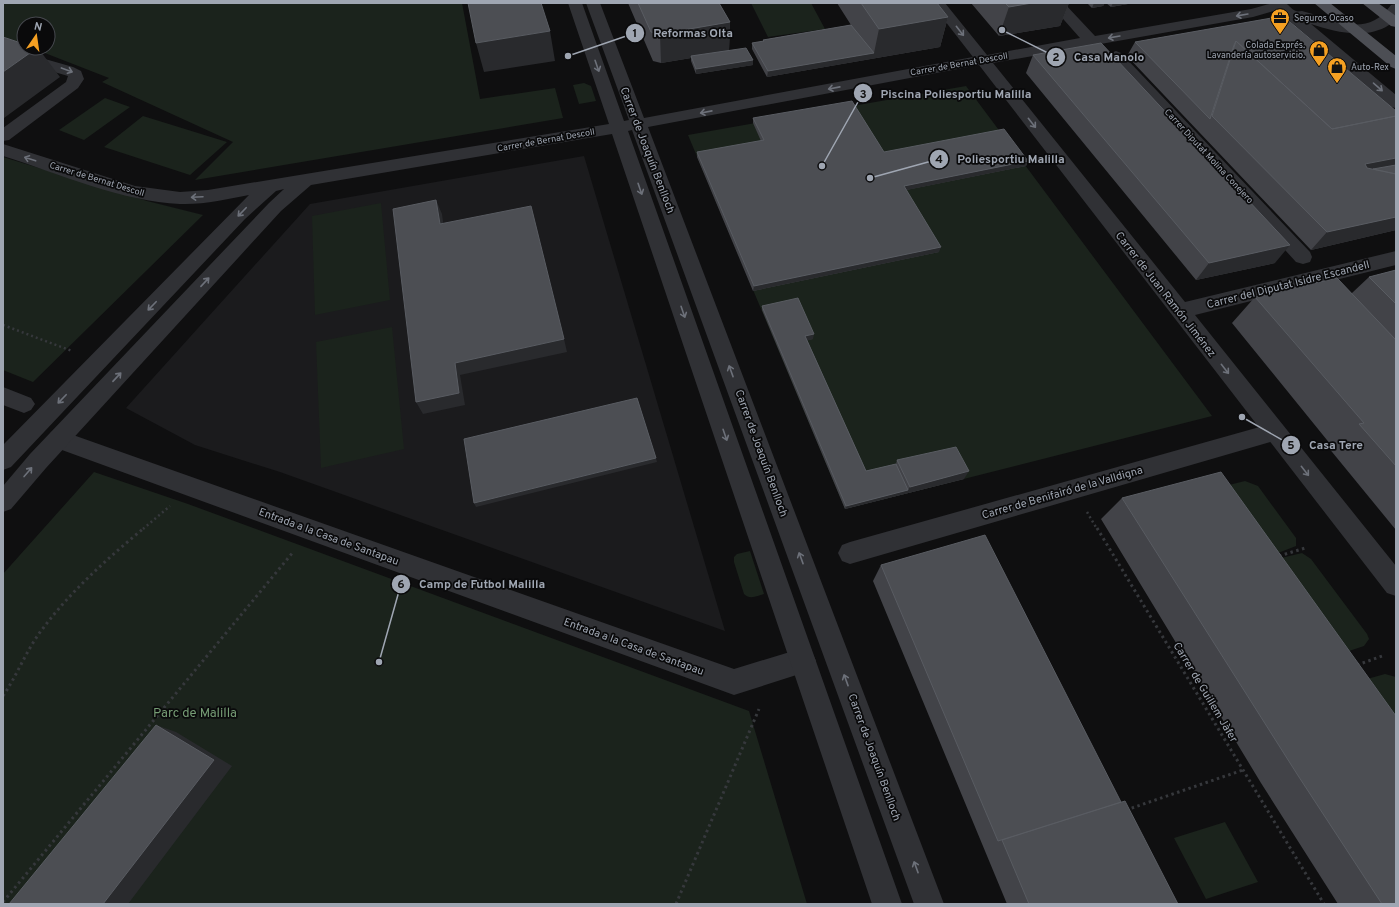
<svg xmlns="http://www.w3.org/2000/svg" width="1399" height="907" viewBox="0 0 1399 907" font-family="Overpass,sans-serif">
	<rect width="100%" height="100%" fill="#0f0f10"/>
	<path fill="#1b1b1d" d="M584,156L725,631L280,472L195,445L126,408L310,204Z"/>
	<path fill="#1b231c" d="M3,3H462L480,99L555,88L563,118L195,180L233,142L102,82L109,78L32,48H48V24H24V45L3,37Z
		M751,3H811L825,29L768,37Z
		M584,83L591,86L596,101L579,104L573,85Z
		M966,86L1212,416L845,509L688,135Z
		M105,98L130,107L84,140L59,130Z
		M143,116L227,142L190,175L104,147Z
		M3,157L147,201L203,215L33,382L3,370Z
		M381,203L390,300L315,315L312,216Z
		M392,327L404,449L321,468L316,342Z
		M94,472L188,504L749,711L807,904H3V574Z
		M1245,481L1258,486L1296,538V546L1278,553L1229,485Z
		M750,551L764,594C757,596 750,600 744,594L734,562V557L737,554Z
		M1302,553L1311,559L1367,634L1369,639L1364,646L1349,651L1281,558Z
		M1385,674L1396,677V735L1367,679Z
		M1225,822L1258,882L1206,899L1174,838Z"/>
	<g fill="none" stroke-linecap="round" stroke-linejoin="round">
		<path stroke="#36383c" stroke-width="2.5" stroke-dasharray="2 3" stroke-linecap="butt" d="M3,325L72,351
			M1087,512L1097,529
			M143,529L170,506"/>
		<path stroke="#36383c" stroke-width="3" stroke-dasharray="2.5 3.5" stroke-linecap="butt" d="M1097,528L1324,904
			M1279,556L1305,548
			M1357,665L1385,655
			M3,696C18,674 27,648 44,627C72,590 108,558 144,528
			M1126,810L1243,770
			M3,902L294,551
			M676,904L759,709"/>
		<path fill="#303135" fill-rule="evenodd" d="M1116,51L1121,53L1310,252L1312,257L1310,262L1303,264L1296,262L1111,59L1108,56L1111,53Z
			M3,387L31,398L35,404L31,410L24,413L3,405Z
			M1274,423L1282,426L1285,432L1282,438L1274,441L850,564L842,561L838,553L842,545L850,542Z
			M59,430L734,669L803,648L812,652L816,661L812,670L734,695L51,446L48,439L51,432Z"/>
		<path fill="#303135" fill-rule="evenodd" d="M568,3H582L624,121L629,120L586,3H600L644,118L973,57L931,3H945L987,55L1080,38L1049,3H1064L1095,36L1251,9C1263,6 1272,2 1283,3C1289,3 1291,10 1296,11C1298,12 1300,11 1302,11C1335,19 1366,40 1391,5L1396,4C1396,8 1397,15 1396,19C1394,22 1391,24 1389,25C1366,40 1335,32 1311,24L1396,95V108L1390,107L1277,10L1253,17L993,63L1185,302L1396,251V265L1195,315L1396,566V596L1387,593L979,65L648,127L944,904H914L632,130L628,131L902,904H872L612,134L311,185L281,211L46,468L11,509L3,512V486L30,454L269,203L284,189L276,191L245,219L11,467L3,470V445L249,195C227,199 203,205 180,204C124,202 57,173 3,156V144L135,186L180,192L208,190L609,124Z
			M3,47L73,67L81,71L84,79L78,88L9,140L3,141V128L66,82L68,76L3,57Z"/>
		<path fill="#4c4e54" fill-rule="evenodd" d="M1314,3H1330L1396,56V69L1391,67Z
			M1362,3H1378L1396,16V27L1391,26Z"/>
	</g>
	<path fill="#424348" d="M628,3H719L730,22L729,50L753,65L696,74L691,61V58L661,63L653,61Z
		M837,3H937L948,17L940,47L767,77L752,49V43L763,42V40L851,25Z
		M971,3H1069L1060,26L999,36Z
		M1087,3H1105L1103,6L1092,8Z
		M1106,3H1129L1128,4L1111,7Z
		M1283,16L1396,230L1311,250L1127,56L1135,42Z
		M1033,55L1275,263L1196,280L1026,73Z
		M753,118L884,152L1028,161L1026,166L906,190L939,252L753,291L697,157V152L761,141L753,123Z
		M1396,270V530L1328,447L1331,445L1232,323L1255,297L1352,293L1369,277Z
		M762,306L813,339L807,340L866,471L896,464L897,460L964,479L845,509L762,310Z
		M1122,498L1396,904H1338L1261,783L1101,519Z
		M881,565L1121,802L1178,904H1007L873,581Z"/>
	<path fill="#292a2d" d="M1032,3H1069L1060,26L999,36L1009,7Z
		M1094,3H1105L1103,6L1092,8Z
		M1113,3H1129L1128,4L1111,7Z
		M948,17L940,47L767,77L768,71L874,53L879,29Z
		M730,22L729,52L691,56V58L661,63L660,34Z
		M550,31L555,61L484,72L476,43Z
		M37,48H38L60,77L4,118L3,117V72Z
		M753,60V65L696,74V69Z
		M1396,158V173L1369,178L1365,164Z
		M1028,161L1026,166L902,191L904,186Z
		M436,200L442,214L445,237L440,224Z
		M1396,217V230L1311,250L1327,232Z
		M1290,245L1275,263L1196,280L1209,263Z
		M941,247L939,252L753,291L754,286Z
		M814,334L813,339L805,341V336Z
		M564,339L567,352L460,375L465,405L423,414L416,402L455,363Z
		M656,458L657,462L476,507L474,503Z
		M969,471L964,479L845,509L846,506L908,490L910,487Z
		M156,725L176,732L232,766L128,904H103Z"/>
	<path fill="#4c4e53" stroke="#595c62" d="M468,3H541L550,31L476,43Z
		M638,3H719L730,22L660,34L651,32Z
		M861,3H937L948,17L879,29Z
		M1005,3H1032L1009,7Z
		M1283,16L1396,111V116L1332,129L1236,41L1234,45L1210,119L1135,42Z
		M851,25L874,53L768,71L752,43L764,41L763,40Z
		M3,37L24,44V48H37L3,72Z
		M1236,41L1332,129L1396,116V158L1365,164L1367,168L1396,174V217L1327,232L1212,116Z
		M1101,43L1290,245L1209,263L1033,55Z
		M746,48L753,60L696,69L691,56Z
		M852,101L884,152L1004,129L1028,161L904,186L941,247L754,286L697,152L764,140L753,118Z
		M1396,165V174L1373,169Z
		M436,200L440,224L531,206L564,339L455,363L459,393L416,402L393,209Z
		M1396,270V304L1369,277Z
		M1337,278L1396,340V466L1359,424L1364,423L1255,297Z
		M798,298L814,334L805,336L866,471L896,464L908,490L846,506L762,306Z
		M637,398L656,458L474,503L464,439Z
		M956,447L969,471L910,487L897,460Z
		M1221,472L1396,716V904H1382L1297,774L1122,498Z
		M985,535L1121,802L998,841L881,565Z
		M156,725L214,760L103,904H9Z
		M1125,801L1178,904H1029L1002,840Z"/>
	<defs><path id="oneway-shaft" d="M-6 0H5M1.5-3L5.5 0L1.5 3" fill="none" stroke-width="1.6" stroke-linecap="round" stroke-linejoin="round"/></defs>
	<g stroke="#6d717a">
		<use href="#oneway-shaft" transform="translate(1242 15) rotate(170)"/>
		<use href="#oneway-shaft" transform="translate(960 31) rotate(52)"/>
		<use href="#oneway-shaft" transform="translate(1114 37) rotate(170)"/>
		<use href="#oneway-shaft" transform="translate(597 66) rotate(71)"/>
		<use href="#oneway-shaft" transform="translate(67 70) rotate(20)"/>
		<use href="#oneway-shaft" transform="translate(1378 87) rotate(41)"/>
		<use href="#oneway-shaft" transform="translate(834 88) rotate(169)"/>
		<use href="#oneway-shaft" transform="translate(706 112) rotate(169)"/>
		<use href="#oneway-shaft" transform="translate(1032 123) rotate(52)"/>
		<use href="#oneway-shaft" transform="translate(30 159) rotate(-162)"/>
		<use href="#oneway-shaft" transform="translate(640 189) rotate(71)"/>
		<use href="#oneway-shaft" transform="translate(197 197) rotate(177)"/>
		<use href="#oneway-shaft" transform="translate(242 212) rotate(134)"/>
		<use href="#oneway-shaft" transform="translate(205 282) rotate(-47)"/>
		<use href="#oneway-shaft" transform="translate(152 306) rotate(134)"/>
		<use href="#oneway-shaft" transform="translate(683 312) rotate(71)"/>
		<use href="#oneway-shaft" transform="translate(1225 369) rotate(52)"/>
		<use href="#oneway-shaft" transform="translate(731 371) rotate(-110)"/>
		<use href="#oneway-shaft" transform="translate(117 377) rotate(-47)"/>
		<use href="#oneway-shaft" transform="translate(62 399) rotate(134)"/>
		<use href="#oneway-shaft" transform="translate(725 435) rotate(71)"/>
		<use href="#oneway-shaft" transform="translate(1305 471) rotate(52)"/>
		<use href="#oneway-shaft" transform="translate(28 472) rotate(-49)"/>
		<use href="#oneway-shaft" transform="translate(801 558) rotate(-110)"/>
		<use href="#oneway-shaft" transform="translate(846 680) rotate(-110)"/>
		<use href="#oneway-shaft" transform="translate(916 867) rotate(-110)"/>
	</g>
	<defs>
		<g id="office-pin" transform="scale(1)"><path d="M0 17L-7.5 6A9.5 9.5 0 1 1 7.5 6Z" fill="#f5a022" stroke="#0a0a0b"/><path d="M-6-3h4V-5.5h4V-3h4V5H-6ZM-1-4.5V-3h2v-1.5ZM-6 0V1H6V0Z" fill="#111"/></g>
		<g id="shop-pin" transform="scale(1)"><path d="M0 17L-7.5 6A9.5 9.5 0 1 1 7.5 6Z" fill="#f5a022" stroke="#0a0a0b"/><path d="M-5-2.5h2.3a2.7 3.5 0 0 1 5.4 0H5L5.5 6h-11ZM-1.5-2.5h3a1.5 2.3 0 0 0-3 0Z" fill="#111"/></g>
	</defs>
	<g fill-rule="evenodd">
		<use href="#office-pin" x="1280" y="18"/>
		<use href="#shop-pin" x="1319" y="50"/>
		<use href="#shop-pin" x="1337" y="67"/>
	</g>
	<g text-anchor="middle" stroke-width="3.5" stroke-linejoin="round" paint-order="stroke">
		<g font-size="9" fill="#9fa6b2" stroke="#0a0a0b" text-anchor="start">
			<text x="1294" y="21">Seguros Ocaso</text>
			<text x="1305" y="48" text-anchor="end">Colada Exprés.<tspan x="1305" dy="10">Lavandería autoservicio.</tspan></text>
			<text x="1351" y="70">Auto-Rex</text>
		</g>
		<g font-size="9" fill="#9fa6b2" stroke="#0a0a0b">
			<text transform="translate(959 64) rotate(-10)" y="3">Carrer de Bernat Descoll</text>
			<text transform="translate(546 140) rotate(-10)" y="3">Carrer de Bernat Descoll</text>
			<text transform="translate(1209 156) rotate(47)" y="3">Carrer Diputat Molina Conejero</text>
			<text transform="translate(97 179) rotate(17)" y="3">Carrer de Bernat Descoll</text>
		</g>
		<g font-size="11" fill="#9fa6b2" stroke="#0a0a0b">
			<text transform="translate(648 150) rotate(69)" y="4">Carrer de Joaquín Benlloch</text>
			<text transform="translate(1288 284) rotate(-14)" y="4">Carrer del Diputat Isidre Escandell</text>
			<text transform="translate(1166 294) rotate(52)" y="4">Carrer de Juan Ramón Jiménez</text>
			<text transform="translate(762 453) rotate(70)" y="4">Carrer de Joaquín Benlloch</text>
			<text transform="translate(1062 492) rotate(-16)" y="4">Carrer de Benifairó de la Valldigna</text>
			<text transform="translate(329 536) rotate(20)" y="4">Entrada a la Casa de Santapau</text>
			<text transform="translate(634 646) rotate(20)" y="4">Entrada a la Casa de Santapau</text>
			<text transform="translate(1206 692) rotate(59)" y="4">Carrer de Guillem Jàfer</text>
			<text transform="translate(875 757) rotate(70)" y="4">Carrer de Joaquín Benlloch</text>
		</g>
		<g font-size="13" fill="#769d75" stroke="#0a0a0b">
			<text x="195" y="717">Parc de Malilla</text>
		</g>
	</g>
	<path fill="none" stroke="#9fa6b2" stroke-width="1.5" d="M568 56L635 33M1002 30L1056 57M822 166L863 93M870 178L939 159M1242 417L1291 445M379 662L401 584"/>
	<g fill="#9fa6b2" stroke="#0a0a0b" stroke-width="1.5">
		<circle cx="568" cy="56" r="4"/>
		<circle cx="1002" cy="30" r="4"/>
		<circle cx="822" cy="166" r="4"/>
		<circle cx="870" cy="178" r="4"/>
		<circle cx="1242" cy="417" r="4"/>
		<circle cx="379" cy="662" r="4"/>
		<circle cx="635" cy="33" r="10"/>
		<circle cx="1056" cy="57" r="10"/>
		<circle cx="863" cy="93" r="10"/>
		<circle cx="939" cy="159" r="10"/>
		<circle cx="1291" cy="445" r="10"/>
		<circle cx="401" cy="584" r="10"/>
	</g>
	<g font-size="12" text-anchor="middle" font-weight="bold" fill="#111">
		<text x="635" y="37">1</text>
		<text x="1056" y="61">2</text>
		<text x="863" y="98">3</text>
		<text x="939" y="163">4</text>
		<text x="1291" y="449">5</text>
		<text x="401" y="588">6</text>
	</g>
	<g font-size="12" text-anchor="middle" font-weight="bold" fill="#9fa6b2" stroke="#0a0a0b" stroke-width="3.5" stroke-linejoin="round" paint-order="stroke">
		<text x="693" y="37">Reformas Olta</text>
		<text x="1109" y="61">Casa Manolo</text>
		<text x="956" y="98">Piscina Poliesportiu Malilla</text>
		<text x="1011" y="163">Poliesportiu Malilla</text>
		<text x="1336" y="449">Casa Tere</text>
		<text x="482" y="588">Camp de Futbol Malilla</text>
	</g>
	<rect width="1399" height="907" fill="none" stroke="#9fa6b2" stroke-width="8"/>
	<g transform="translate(36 36) rotate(13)"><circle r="19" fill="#0a0a0b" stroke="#46484e"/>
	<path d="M0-3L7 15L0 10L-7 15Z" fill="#f5a022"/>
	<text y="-6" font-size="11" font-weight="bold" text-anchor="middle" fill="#9fa6b2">N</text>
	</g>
</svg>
